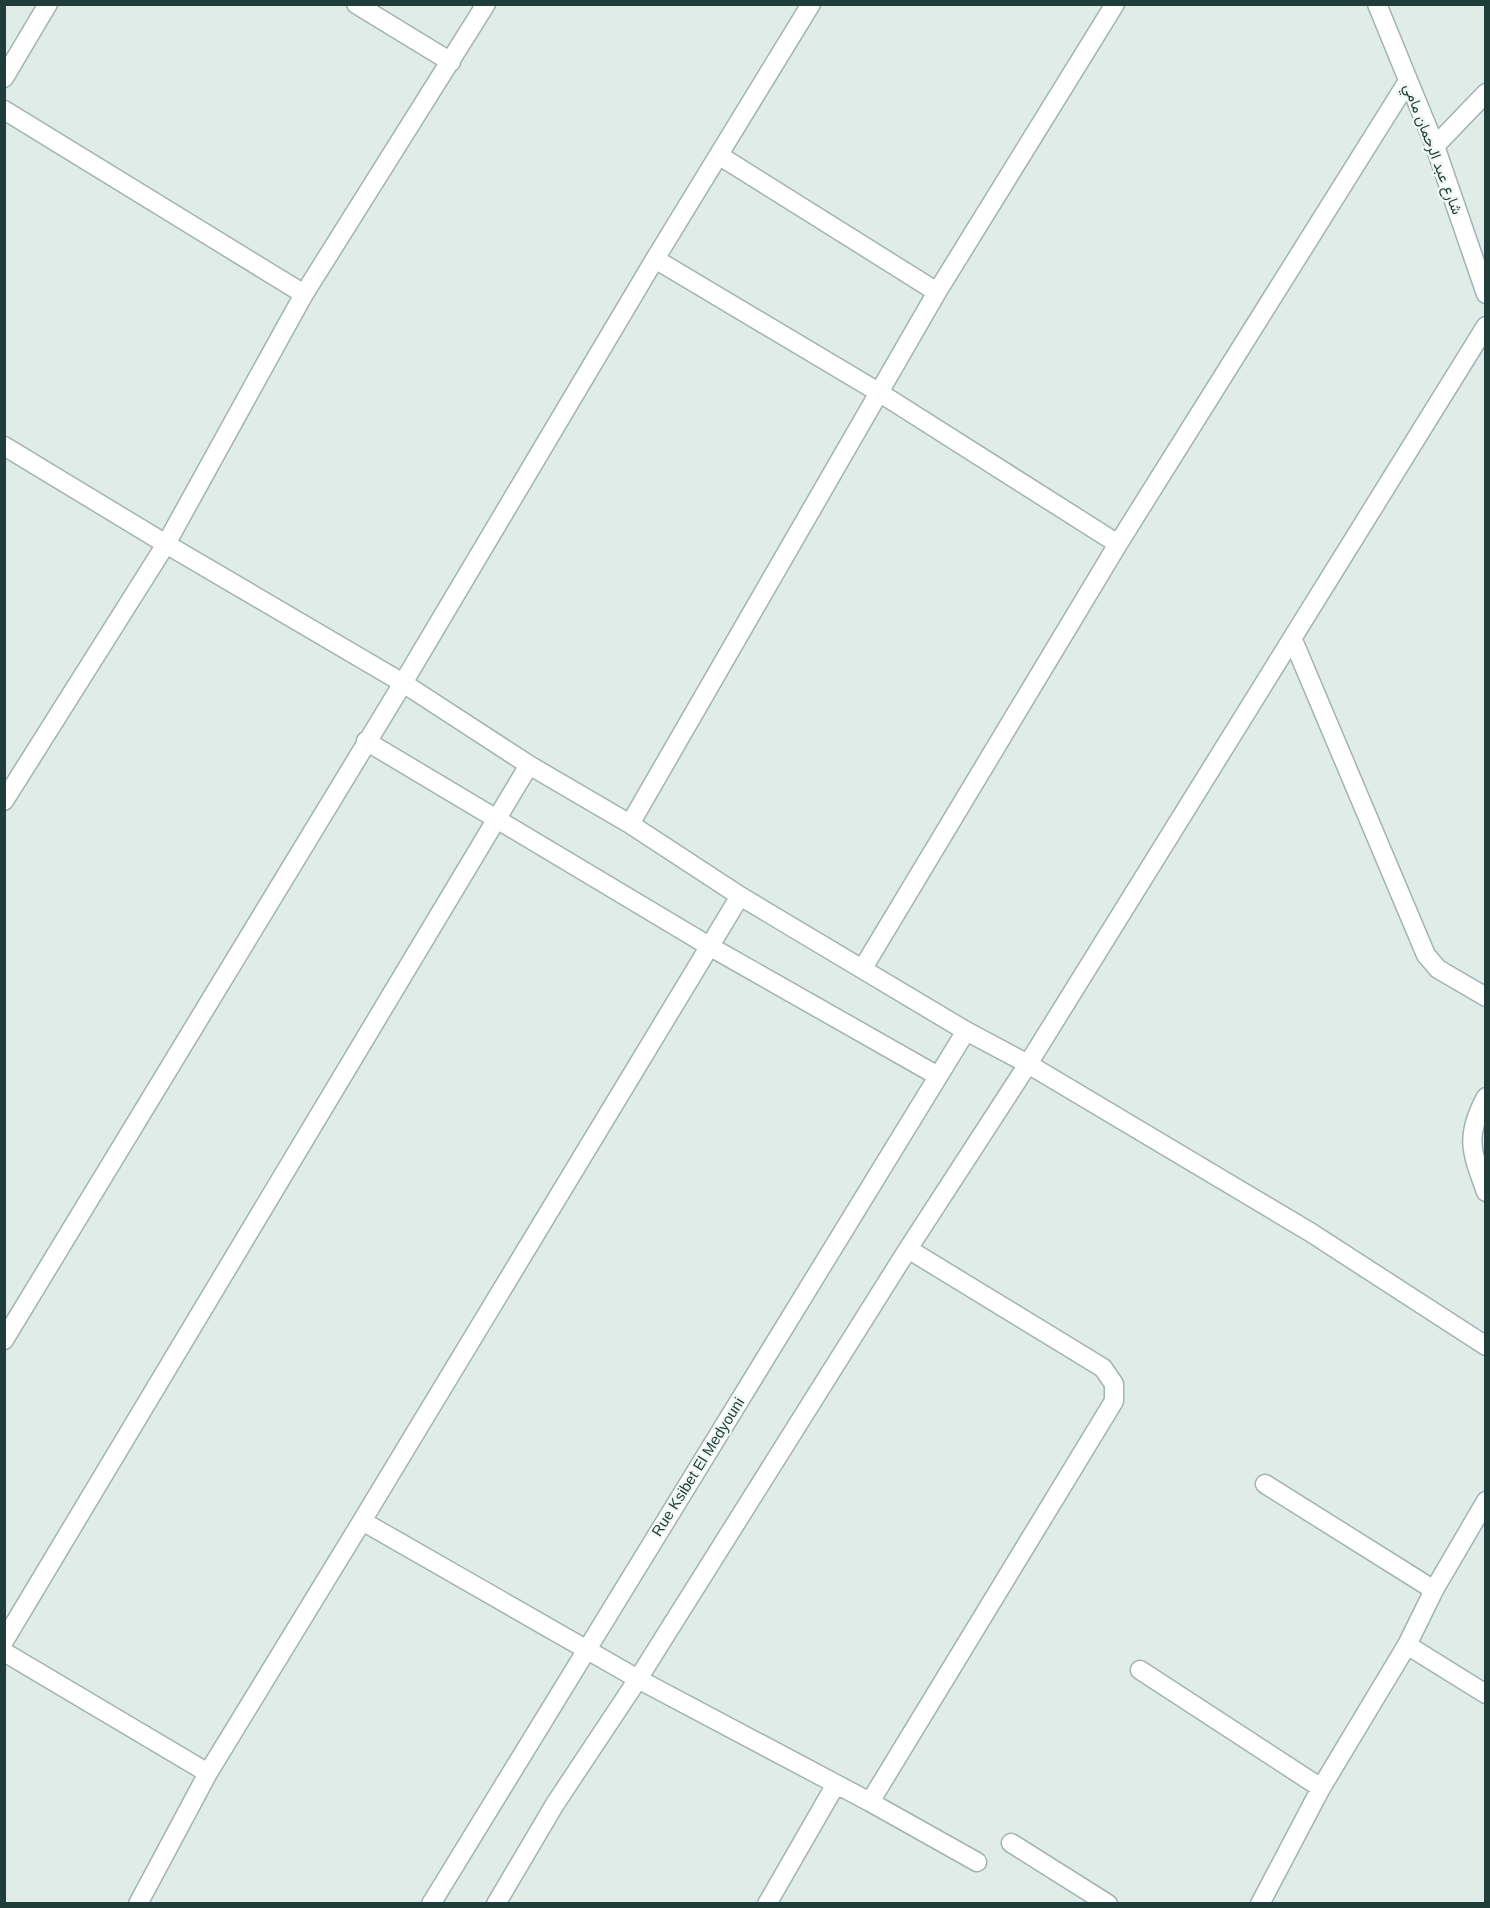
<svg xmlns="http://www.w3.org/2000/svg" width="1490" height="1908" viewBox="0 0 1490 1908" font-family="Arial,Vazirmatn,sans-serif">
	<rect width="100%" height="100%" fill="#dfece8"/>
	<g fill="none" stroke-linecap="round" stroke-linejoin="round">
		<g stroke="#a2b4b0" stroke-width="21">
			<path id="minor" d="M356,4L451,62
				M1377,4L1435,146L1486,294
				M4,78L48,4
				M4,110L304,294
				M1435,146L1486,93
				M720,156L937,292
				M655,259L880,393L1118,544
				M4,446L166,544L403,683L529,765L630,824L740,896L966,1031L1028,1064L1310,1232L1486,1346
				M1293,640L1426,955L1438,969L1486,997
				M366,741L709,946L938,1076
				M4,801L166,544L304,294L486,4
				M630,824L937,292L1115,4
				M863,968L1118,544L1408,81
				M1486,1097C1464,1138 1472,1152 1486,1192
				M4,1340L403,683L655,259L811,4
				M1265,1484L1434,1590
				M362,1521L638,1679L836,1784L767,1904
				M4,1641L529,765
				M1407,1645L1486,1694
				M4,1652L208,1773
				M1140,1670L1321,1788
				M836,1784L870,1802L1114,1401V1384L1103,1368L908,1249
				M870,1802L977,1862
				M1011,1843L1108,1904
				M138,1904L208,1773L362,1521L740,896
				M431,1904L966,1031
				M496,1904L555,1804L638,1679L908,1249L1028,1064L1486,326
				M1260,1904L1321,1788L1407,1645L1434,1590L1486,1501"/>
		</g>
		<use href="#minor" stroke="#fff" stroke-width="18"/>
	</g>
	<g text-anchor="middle" stroke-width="4.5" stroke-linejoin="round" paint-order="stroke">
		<g font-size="15" fill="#1f3d39" stroke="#f0f8f5">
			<text transform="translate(1433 149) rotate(69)" y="5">شارع عبد الرحمان مامي</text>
			<text transform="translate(698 1467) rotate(-58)" y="5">Rue Ksibet El Medyouni</text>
		</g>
	</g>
	<rect width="1490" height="1908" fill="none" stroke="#1f3d39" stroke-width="12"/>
</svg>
